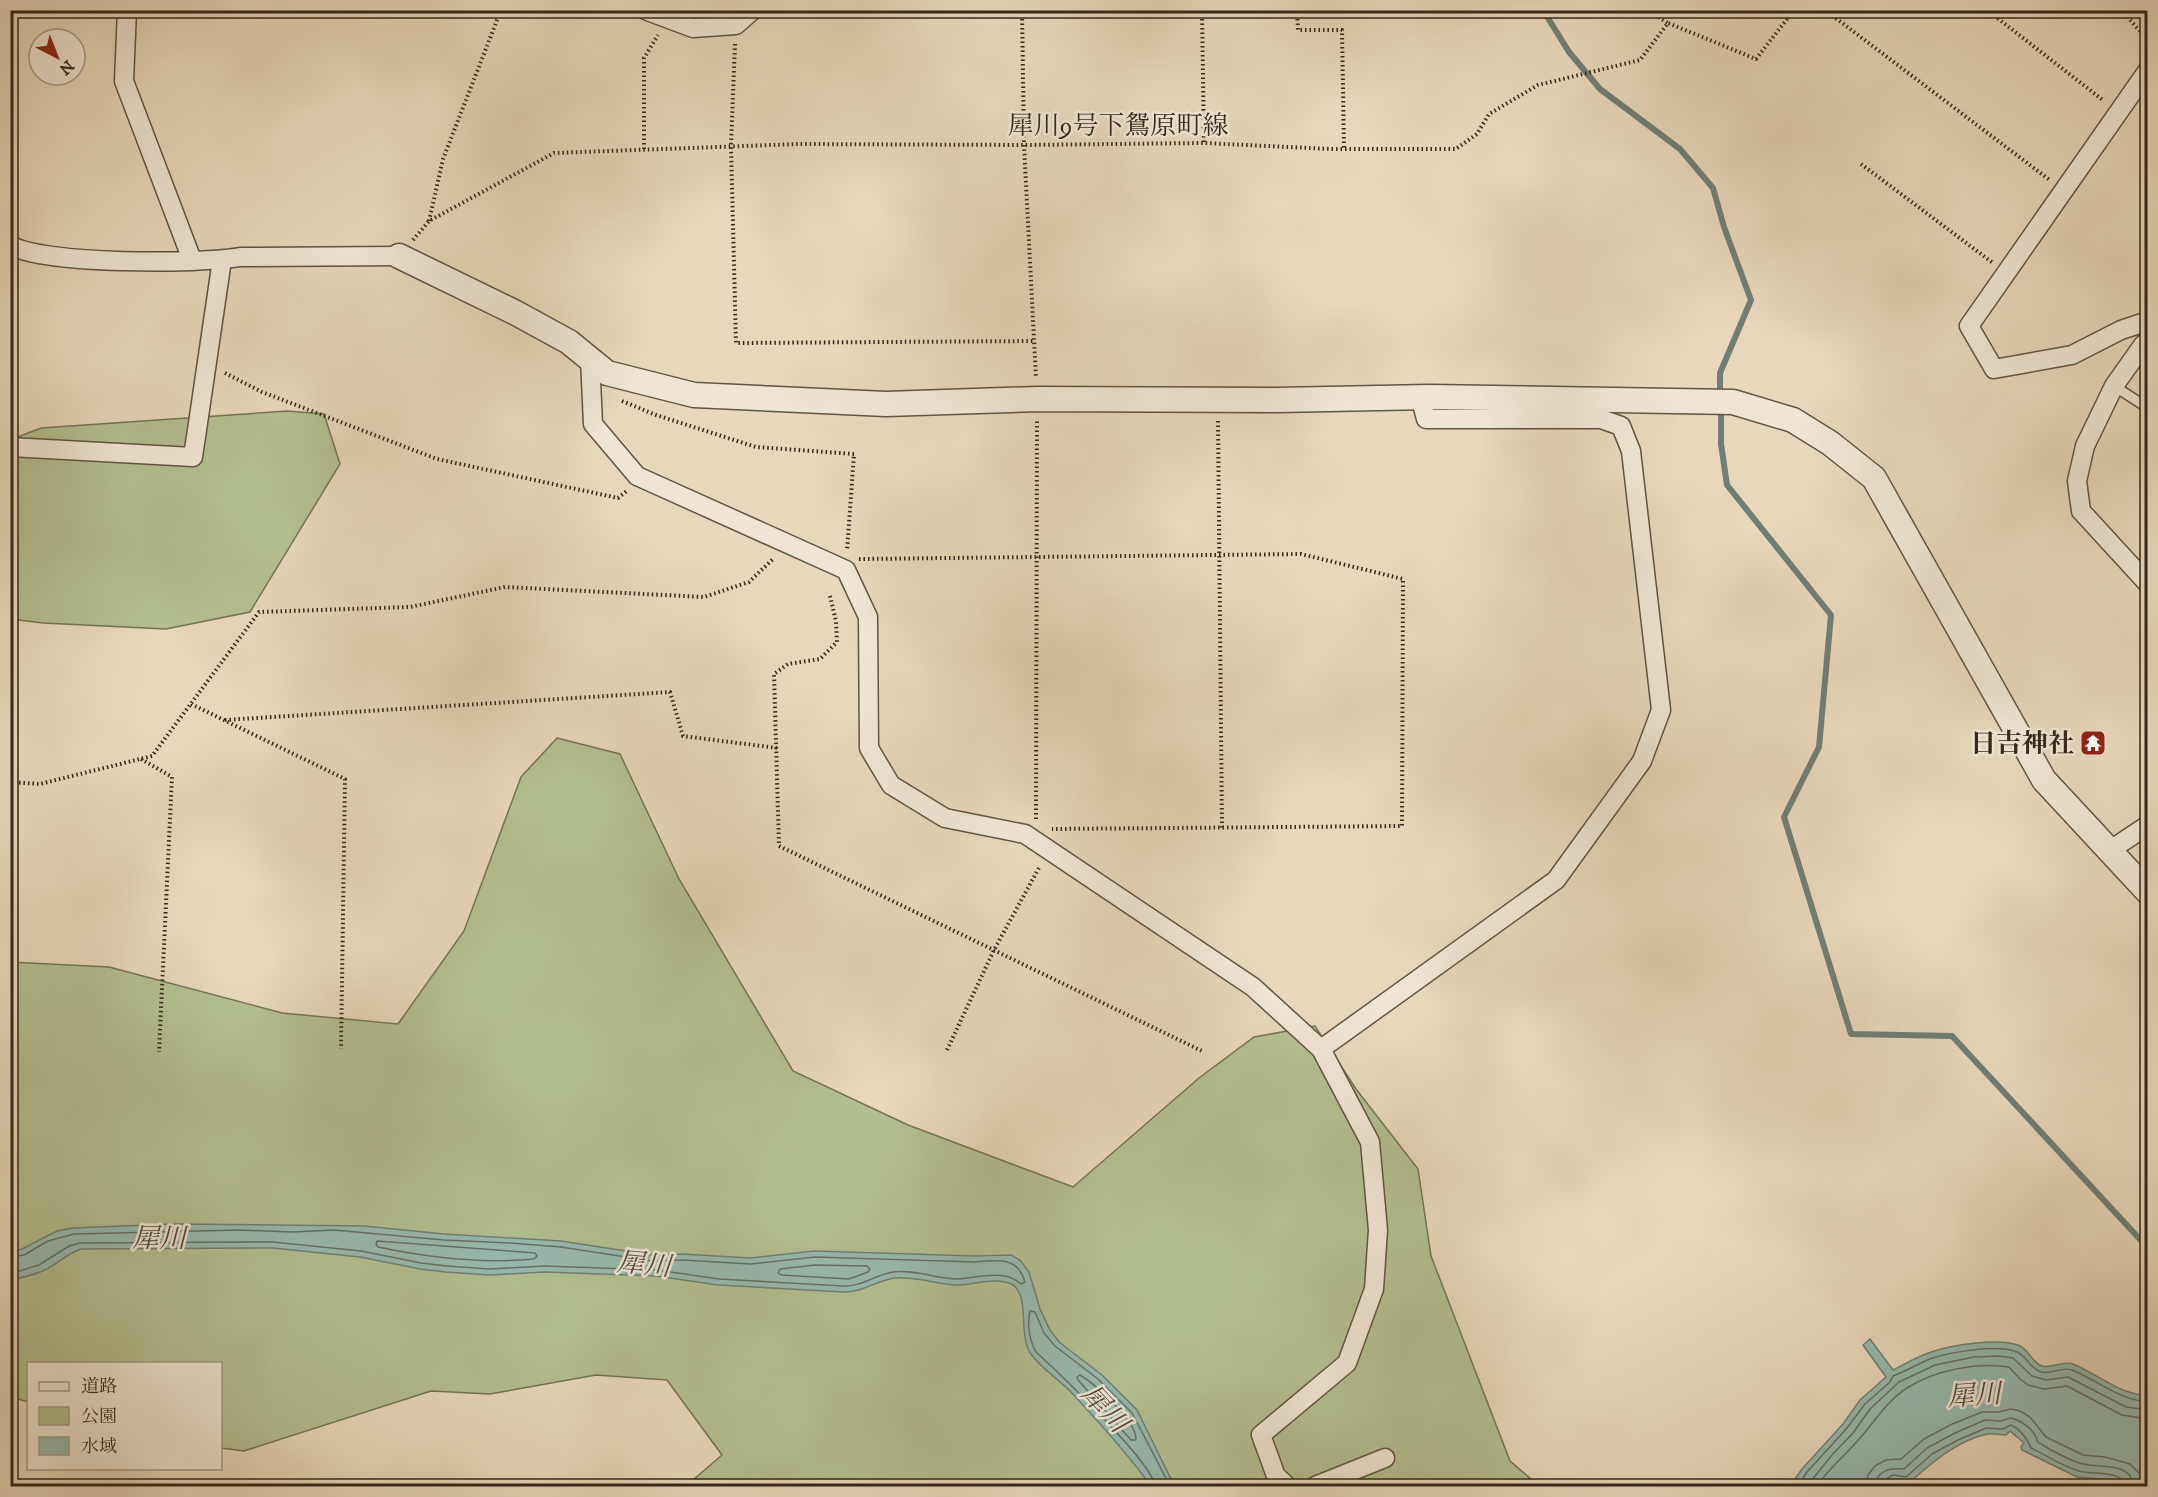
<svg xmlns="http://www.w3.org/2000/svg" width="2158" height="1497" viewBox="0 0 2158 1497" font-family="'IM FELL DW Pica','Noto Serif JP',serif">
	<rect width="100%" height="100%" fill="#e8d7bb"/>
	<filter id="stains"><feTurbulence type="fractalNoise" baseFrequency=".00333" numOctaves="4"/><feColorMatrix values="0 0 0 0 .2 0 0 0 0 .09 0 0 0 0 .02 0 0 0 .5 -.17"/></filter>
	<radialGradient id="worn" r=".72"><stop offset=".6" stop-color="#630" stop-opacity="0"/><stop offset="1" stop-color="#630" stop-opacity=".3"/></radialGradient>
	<path fill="#b3bf92" stroke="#747356" stroke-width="1.5" d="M287,411L324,414L340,464L250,612L166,629L43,623L11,619L10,440L41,428Z
		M557,738L620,754L679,879L793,1071L908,1125L1073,1187L1199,1078L1254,1037L1315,1026L1356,1089L1418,1169L1431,1256L1510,1461L1539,1486H686L722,1455L667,1380L596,1375L490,1394L431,1391L244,1451L221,1448L220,1364H28V1402L11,1397L10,962L109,967L282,1013L398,1024L464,931L521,777Z"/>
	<path fill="#97bab0" stroke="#707f74" stroke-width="1.5" d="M173,1224L364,1226L444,1234L561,1241L652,1255L682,1254L750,1258L814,1251L975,1256L1011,1255L1020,1260L1029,1272L1040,1309L1050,1330L1059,1342L1102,1375L1137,1410L1170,1477L1177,1486H1151C1127,1453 1099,1422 1071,1392C1058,1379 1041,1368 1031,1354C1017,1336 1032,1291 1009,1283C994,1278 975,1284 959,1285C938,1285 917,1276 895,1278C877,1280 862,1293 843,1292L718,1285L656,1276L545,1272L489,1275L446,1272L420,1269L360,1257L273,1248L81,1249C69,1253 62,1260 52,1266C40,1274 24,1277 11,1280V1252L22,1249L57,1231L73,1228Z
		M1870,1339L1893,1370C1905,1364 1918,1356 1931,1352C1952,1345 1996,1338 2018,1345C2029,1349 2031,1362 2042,1366C2052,1369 2063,1360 2073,1364C2097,1374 2118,1393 2144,1395L2148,1399L2147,1486H2126L2100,1479L2077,1477L2022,1450L2021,1447L2024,1443L2010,1431L2006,1435C2000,1435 1992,1433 1987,1434C1956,1441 1930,1464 1907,1485L1893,1481L1884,1486H1790L1802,1469L1843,1424L1860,1400L1886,1377L1863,1345Z"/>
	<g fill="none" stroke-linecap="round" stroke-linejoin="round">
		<path stroke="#667066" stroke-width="1.5" d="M377,1241L535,1253L537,1256L534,1259C481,1264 430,1258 378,1247L376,1244Z
			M10,1257L24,1255L48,1241L74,1234L239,1230L293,1232L334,1230L444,1240L510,1243L561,1247L652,1261L683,1260L751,1264L815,1257L975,1262C997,1260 1018,1256 1025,1282L1021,1284C1016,1280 1012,1277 1005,1276C990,1273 974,1278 958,1279C936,1279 915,1269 893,1272C875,1275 861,1287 843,1286L719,1279L657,1270L545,1266L489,1269L447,1266L421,1263L361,1251L273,1242L80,1243L69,1246L39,1265L10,1274
			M815,1265L867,1266L870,1269L868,1272L849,1279L781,1275L778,1273L780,1269Z
			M1080,1375C1096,1385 1137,1421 1136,1440H1131L1078,1380L1077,1377Z
			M1155,1486C1153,1463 1058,1372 1036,1352C1029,1340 1027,1324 1030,1311L1035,1312L1044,1333L1055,1346L1098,1379L1132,1413L1170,1486
			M1798,1486L1807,1472L1847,1428L1865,1404L1890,1382L1893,1376C1906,1371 1918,1364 1930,1359C1949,1352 1998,1344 2017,1352C2027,1356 2029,1368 2041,1372C2051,1375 2062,1366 2072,1370C2099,1381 2117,1399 2148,1402
			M1807,1486L1832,1455L1853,1433L1870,1409L1899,1382L1935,1365L1974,1357L1999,1356L2013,1358L2032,1376L2046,1380L2068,1377L2126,1407L2148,1410
			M1817,1486C1829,1468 1846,1455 1860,1438C1875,1421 1888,1400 1907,1388C1935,1370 1977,1362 2009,1367L2020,1379L2028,1385L2044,1389L2067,1386L2122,1415L2148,1419
			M1866,1486L1868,1475L1875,1466L1886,1460L1901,1459L1924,1439L1950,1425L1982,1412H1998L2011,1409L2020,1411L2030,1417L2046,1437L2083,1455L2105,1457L2130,1464L2140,1474L2142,1486
			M1875,1486C1877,1470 1890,1468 1904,1469L1927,1448L1955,1433L1985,1420L2000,1421L2011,1418C2020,1420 2032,1428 2036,1437C2039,1443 2035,1441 2041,1444C2052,1451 2066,1458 2079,1463C2095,1469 2132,1460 2133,1486
			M1883,1486L1886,1479L1893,1475L1906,1477L1932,1454L1958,1440L1986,1428L2003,1429L2011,1425C2022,1430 2027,1438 2031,1448C2046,1455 2063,1467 2079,1471C2094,1475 2113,1470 2125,1482L2126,1486"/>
		<path stroke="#707f74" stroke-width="6" d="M1543,10L1569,52L1600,89L1680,149L1713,188L1724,227L1751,300L1720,373V397
			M1721,408V444L1727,485L1831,615L1819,747L1784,817L1851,1034L1952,1036L2148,1248"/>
		<g stroke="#625343" stroke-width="12">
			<path id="service" d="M2114,386L2148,408"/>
		</g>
		<g stroke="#625343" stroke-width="21">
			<path id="minor" d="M127,10L124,81L192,260
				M645,10L693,28L736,25L753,10
				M2148,70L1969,326L1994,369L2072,355L2121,330L2148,321
				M10,245C44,265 199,264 240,257L399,256
				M2148,341L2143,345L2114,386L2085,446L2077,481L2081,511L2148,584
				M590,359L593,424L637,476L846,570L868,617L869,748L891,785L945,818L1025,834L1253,987L1321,1049L1370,1142L1378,1230L1374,1289L1347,1363L1261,1435L1276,1476L1287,1486
				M10,447L193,457L222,260
				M2109,851L2148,825
				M1321,1049L1556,880L1642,761L1661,710L1631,451L1621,426L1601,419H1426L1420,397
				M1315,1486L1385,1458"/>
		</g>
		<g stroke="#625343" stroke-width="27">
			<path id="tertiary" d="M399,256L516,313L569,342L607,373L694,395L886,404L1037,399L1277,400L1429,397L1733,402L1793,420L1830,443L1874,478L2044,780L2148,892"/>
		</g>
		<path stroke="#36271b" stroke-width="4" stroke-dasharray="1.5 3" stroke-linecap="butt" d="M1022,10L1024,145L1036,378
			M1202,10L1204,143
			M1297,10L1298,30H1342L1344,149
			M1647,10L1668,23
			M1825,10L2051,181
			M1987,10L2104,101
			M2121,10L2148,40
			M735,44L731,146L736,343L1034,341
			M644,149V58L658,35
			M1861,164L1993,263
			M429,221L443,159L501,10
			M413,240L429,221L554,153L798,144L1024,145L1204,143L1331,149H1456L1477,134L1489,114L1538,85L1640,60L1668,23L1756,59L1794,10
			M225,373L262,392L437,459L618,498L628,490
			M622,401L656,415L756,447L854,454L847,551
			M1218,421L1222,828
			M859,559L1301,554L1403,579L1402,826L1052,829
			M830,596L836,621L837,642L820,659L788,664L774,674L779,846L1204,1052
			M191,704L345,779L341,1049
			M225,720L670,692L683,736L777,748
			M141,759L172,777L159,1052
			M10,782L40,784L152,756L259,612L410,607L505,587L704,597L749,582L774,558
			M1036,819L1037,419
			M947,1050L994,950L1040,866"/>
		<use href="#service" stroke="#f0e5d3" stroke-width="9"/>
		<use href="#minor" stroke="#f0e5d3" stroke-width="18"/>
		<use href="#tertiary" stroke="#f0e5d3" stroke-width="24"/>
	</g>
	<defs>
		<g id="temple-square" transform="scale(1.35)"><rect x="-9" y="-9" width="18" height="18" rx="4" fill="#8f2418" stroke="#f0e5d3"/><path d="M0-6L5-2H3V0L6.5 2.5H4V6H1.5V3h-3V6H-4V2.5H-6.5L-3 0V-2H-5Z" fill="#fff"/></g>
	</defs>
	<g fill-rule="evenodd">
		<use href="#temple-square" x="2093" y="743"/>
	</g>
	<g text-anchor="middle" stroke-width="5" stroke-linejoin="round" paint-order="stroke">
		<g font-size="26" fill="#36271b" stroke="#f0e5d3">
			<text x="1118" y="134">犀川9号下鴛原町線</text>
		</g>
		<g font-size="26" font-weight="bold" fill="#36271b" stroke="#f0e5d3" text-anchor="end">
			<text x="2074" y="752">日吉神社</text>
		</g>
		<g font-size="27" font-style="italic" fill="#4e4c40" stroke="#f0e5d3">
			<text x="159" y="1247">犀川</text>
			<text transform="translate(644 1264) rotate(5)" y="9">犀川</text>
			<text transform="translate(1974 1395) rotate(-4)" y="9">犀川</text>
			<text transform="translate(1105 1408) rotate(47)" y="9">犀川</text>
		</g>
	</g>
	<rect width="2158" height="1497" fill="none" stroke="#e8d7bb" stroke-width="36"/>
	<rect x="12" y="12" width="2134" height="1473" fill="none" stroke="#36271b" stroke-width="3"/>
	<rect x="18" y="18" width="2122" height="1461" fill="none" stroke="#36271b" stroke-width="1.5"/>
	<rect x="27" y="1362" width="195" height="108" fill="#f0e5d3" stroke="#a69989" stroke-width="1.5"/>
	<rect x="39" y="1382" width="30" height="9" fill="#f0e5d3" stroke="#a69989" stroke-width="1.5"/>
	<text x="81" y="1392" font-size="18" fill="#36271b">道路</text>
	<rect x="39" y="1407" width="30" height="18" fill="#b3bf92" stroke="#a69989" stroke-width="1.5"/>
	<text x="81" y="1422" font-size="18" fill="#36271b">公園</text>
	<rect x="39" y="1437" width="30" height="18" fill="#97bab0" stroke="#a69989" stroke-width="1.5"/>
	<text x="81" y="1452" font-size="18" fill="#36271b">水域</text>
	<g transform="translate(57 57) rotate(138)"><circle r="28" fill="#f0e5d3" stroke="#a69989" stroke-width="1.5"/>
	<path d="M0-4.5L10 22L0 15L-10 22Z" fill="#8f2418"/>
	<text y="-9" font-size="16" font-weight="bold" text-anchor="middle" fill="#36271b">N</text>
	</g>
	<rect width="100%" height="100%" filter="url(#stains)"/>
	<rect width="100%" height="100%" fill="url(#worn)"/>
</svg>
